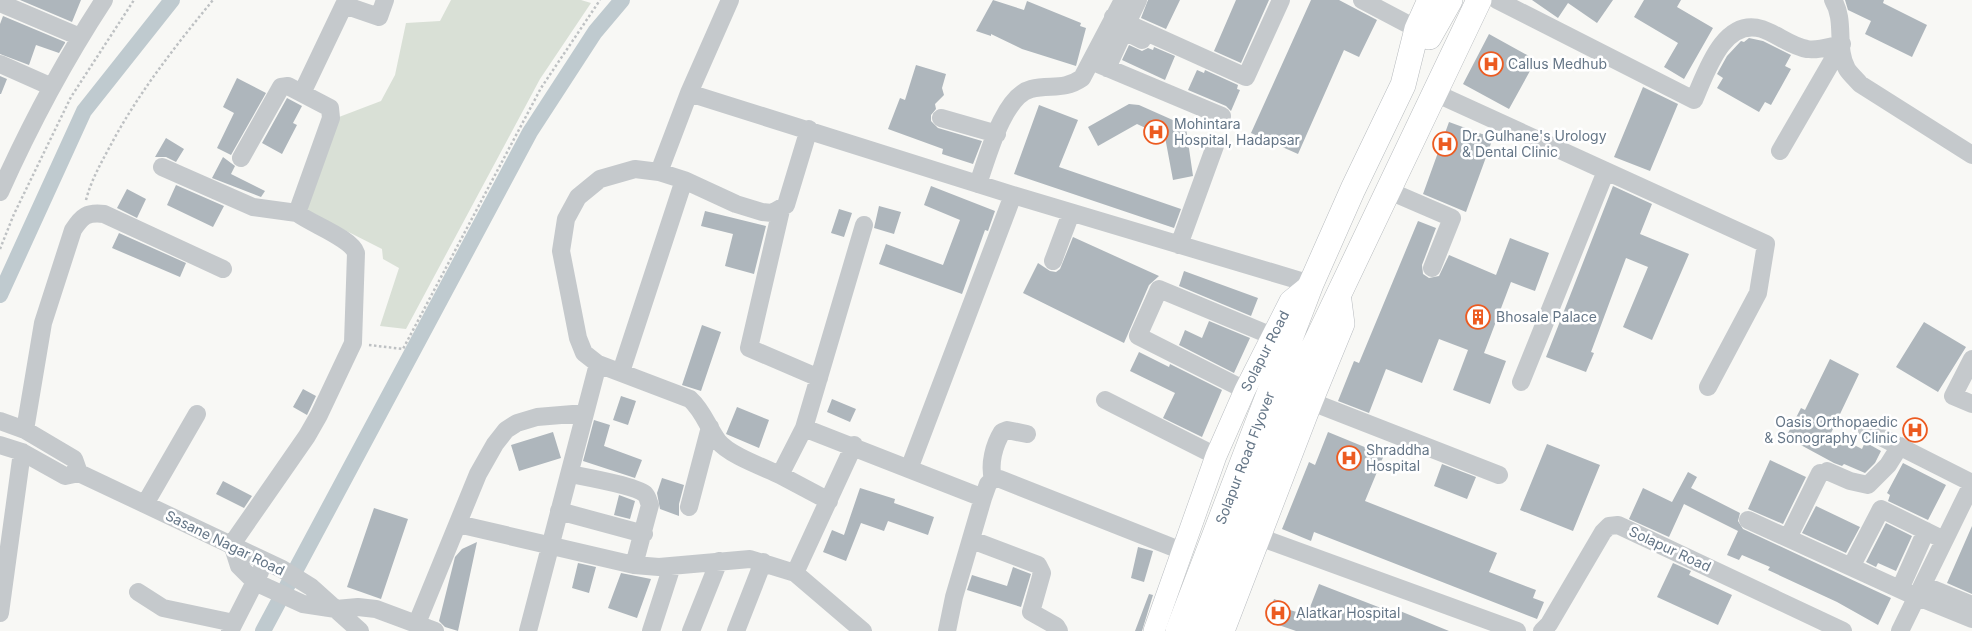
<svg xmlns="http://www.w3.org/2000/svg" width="1972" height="631" viewBox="0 0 1972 631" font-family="Inter,sans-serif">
	<rect width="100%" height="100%" fill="#f8f8f5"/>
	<path fill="#d9e0d6" d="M451,0H581L591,3L540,79L406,329L380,326L399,268L383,259L382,249L309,212L306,207L339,117L381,101L395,75L406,23L440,21Z"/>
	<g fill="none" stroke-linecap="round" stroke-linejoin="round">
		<path stroke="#bfcacf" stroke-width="16" d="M0,295L84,111L172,0
			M263,631L530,132L595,32L622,0"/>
	</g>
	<path fill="#aeb6bc" d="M20,0H81L72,22Z
		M993,0L1024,10L1027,1L1081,23L1080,26L1086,28L1076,66L1022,49L991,34V36L976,31Z
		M1148,0H1180L1166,29L1141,18Z
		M1236,0H1269L1241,63L1214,51Z
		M1311,0H1339L1377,20L1359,57L1344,50L1298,154L1251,133Z
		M1532,0H1613L1597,23L1568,3L1558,18Z
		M1644,0H1681L1677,7L1713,28L1684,79L1664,67L1678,43L1634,17Z
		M1845,0H1884L1883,3L1927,25L1912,57L1865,34L1871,21L1848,10Z
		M3,16L65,42V43L59,53L36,45L29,65L0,54V24Z
		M1489,34L1536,60L1509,109L1463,84Z
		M1749,38L1763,41L1791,55L1785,66L1791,69L1771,105L1765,102L1759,112L1717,88L1723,78L1717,74L1727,56L1741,41L1744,42Z
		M1129,45L1142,51L1148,48L1153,50L1154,47L1175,56L1165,80L1122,60Z
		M916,65L946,74L942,88L944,95L935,104L936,109L931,115V121L938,128L982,141L973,164L942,154L943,149L888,129L900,98L905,100Z
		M1197,70L1204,73L1205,70L1238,85L1237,89L1240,90L1231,111L1226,106L1188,90Z
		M0,76L7,79L1,94H0Z
		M237,78L266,93L231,155L217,148L234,113L223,107Z
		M1643,87L1678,104L1650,171L1614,157Z
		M287,98L302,106L293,123L297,125L282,154L262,143Z
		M1129,104L1139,105L1175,121H1185L1193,176L1173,180L1165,137L1137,124L1098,146L1088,127Z
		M1039,105L1078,120L1059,167L1181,209L1174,228L1014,174Z
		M1449,122L1493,138L1466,212L1423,194Z
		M166,138L184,149L176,162L166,157H155Z
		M223,157L235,166L231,174L265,191L261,197L212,178Z
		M176,185L224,206L213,227L167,205Z
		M931,186L995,211L988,231L985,230L962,294L879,264L886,244L943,265L960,220L924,205Z
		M1613,186L1652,204L1640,234L1689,254L1652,340L1623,327L1648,267L1626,258L1591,352L1594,353L1586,372L1546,357Z
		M127,189L146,199L137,218L117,208Z
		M879,206L901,212L894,234L874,228Z
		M839,209L852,213L844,237L831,233Z
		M705,211L766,226L754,274L725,266L733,234L701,226Z
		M1418,221L1436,228L1422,265L1423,274L1429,278L1439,276L1449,255L1496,275L1510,238L1549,253L1535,291L1511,282L1484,353L1506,361L1490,404L1453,390L1468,350L1439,339L1422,383L1386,369L1369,413L1338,401L1354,361L1359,363Z
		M119,233L186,263L180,277L112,248Z
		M1073,237L1159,276L1149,285L1124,343L1023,293L1038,263L1050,271L1056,272L1060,269Z
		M1184,271L1258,298L1251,316L1179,286Z
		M1209,321L1250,338L1234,373L1179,345L1185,330L1202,338Z
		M1924,322L1966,347L1938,392L1896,367Z
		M702,325L721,332L701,391L682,385Z
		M1139,352L1169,367L1170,364L1222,390L1202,437L1163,418L1175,393L1130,371Z
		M1830,359L1859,374L1831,433L1862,449L1865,442L1881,451L1875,463L1865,473L1844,464L1842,466L1834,463L1786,437L1801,408L1805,410Z
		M303,389L316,396L307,415L293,407Z
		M621,396L636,401L628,425L613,420Z
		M832,399L856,409L850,422L827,412Z
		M737,407L769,420L759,448L726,434Z
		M594,420L610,425L604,446L642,460L635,478L583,461Z
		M553,432L561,458L519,471L511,445Z
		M1328,432L1384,455L1365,501L1497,553L1489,572L1536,590L1533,598L1544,602L1537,619L1314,532L1311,541L1282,529L1309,462L1315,465Z
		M1547,444L1600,465L1573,531L1520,510Z
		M1770,460L1806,477L1783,524L1748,509Z
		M1903,463L1946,485L1928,520L1888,501L1890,495L1887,493Z
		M1442,464L1476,477L1467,499L1434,486Z
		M1688,472L1697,477L1691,488L1740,513L1738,521L1743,529L1891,598L1878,625L1837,602L1768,570L1770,567L1742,555L1739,560L1727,555L1738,531L1684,504L1669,537L1629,519L1643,488L1672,502Z
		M662,478L684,485L679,504V516L660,509L657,493Z
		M223,481L252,496L244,508L216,494Z
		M860,488L895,499L894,503L934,517L928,535L888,521L884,531L861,523L846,561L823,552L832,530L844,535Z
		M619,495L635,501L630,519L614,515Z
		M1816,506L1860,527L1846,553L1802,533Z
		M374,508L408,519L381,599L347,587Z
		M1886,523L1912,536L1896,571L1878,563L1876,567L1866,562Z
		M1972,526V594L1947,583Z
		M477,542L458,631L445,627L439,621L455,557L462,549Z
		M1138,547L1153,551L1144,582L1131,578Z
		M578,563L596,567L589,593L572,588Z
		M1673,563L1691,571L1689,575L1732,595L1718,625L1657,597Z
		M1013,567L1031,574L1021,607L967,590L972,575L1007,586Z
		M621,573L651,579L637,618L608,608Z
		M1319,584L1399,615L1400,611L1449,631H1296L1267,621L1274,599L1285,603L1283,608L1307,615Z
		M1149,594L1153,595L1142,631H1135Z"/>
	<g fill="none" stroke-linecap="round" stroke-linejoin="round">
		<g stroke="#b8bcc0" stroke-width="22">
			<path id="major" d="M1154,631L1216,456L1245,390L1290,301L1311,284
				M1224,631L1312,402L1344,324L1340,293"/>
		</g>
		<g stroke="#b7bbbe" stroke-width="26">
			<path id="highway" d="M1429,37L1450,0
				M1178,631L1311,284L1353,189L1403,85L1417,29L1430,0
				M1201,631L1296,384L1479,0"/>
		</g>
		<path stroke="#bec1c3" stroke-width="2.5" stroke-dasharray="2.5 2.5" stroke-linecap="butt" d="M86,200C92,177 104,158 115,137C143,87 177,44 213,0
			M0,249L14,214L71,97L134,0
			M369,345L403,349L541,88L600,0"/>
		<path stroke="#c5c9cc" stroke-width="18" d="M1362,0L1417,29
			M1497,0L1694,100C1706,73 1723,17 1762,29C1777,34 1792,47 1807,49C1818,51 1831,46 1842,44
			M1833,0C1846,21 1835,48 1847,69C1850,74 1856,79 1860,84L1972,155
			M0,3L80,37
			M1113,17L1246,77L1281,0
			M1127,23L1138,0
			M0,64L52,87
			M1098,64L1222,116
			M1107,68L1124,31L1142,40
			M1433,92L1766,244L1758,293L1708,387
			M302,93L344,5L379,17L385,0
			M689,93L1013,195L1311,284
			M941,118L997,134
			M809,129L786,205L772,213L762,212L736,204L684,180L659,172L635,169L600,179L578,197L566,219L561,251L578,338L584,353L598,364L690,399C704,412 707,426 718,441C729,455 763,467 780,475L804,428L983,498
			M1780,151L1842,44
			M162,167L253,207L297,213
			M659,172L689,93L730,0
			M978,184C987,159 1003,96 1031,89C1051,84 1063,91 1082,78L1123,0
			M1387,190L1452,218L1432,268
			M0,192C30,125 64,61 104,0
			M781,210L749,348L819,378
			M1179,245L1215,146
			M1053,261L1071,213
			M1972,359L1953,396L1972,404
			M621,372L684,180
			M1521,382L1606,171
			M1245,390L1138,336L1159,289L1272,336
			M1105,400L1216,456
			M1312,402L1499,475
			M0,421L25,430L74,459L79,473
			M804,428L864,225
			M25,430L43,323L73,230C82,216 87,212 104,214L223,269
			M1867,430L1972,483
			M0,445L22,452L65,476L79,473L282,569L311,587L360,631
			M909,469L1013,195
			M1827,471L1850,481L1868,485L1888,465L1900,446
			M570,474C585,477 636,486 645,494C648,497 648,501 650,505L634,565
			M780,475L829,501
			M993,479C989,464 994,445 1002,432L1007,430L1027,434
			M145,504L197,414
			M689,507L710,427
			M559,511L644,534
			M1748,520L1908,593L1972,619
			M458,524L634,565L659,567L750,559L795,573L863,631
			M1259,537L1517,631
			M1788,538L1820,473
			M972,540L1038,565L1042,573L1031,612L1056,626L1059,631
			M232,544L307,436L319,415L353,343L356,253C351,238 311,224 297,213L331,118L330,108L288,86L281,87L241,158
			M232,544L239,566L255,582L303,604L336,609L358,607L376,609L435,631
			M1851,567L1881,509L1944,540
			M795,573L854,445
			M1923,585L1972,605
			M1900,589L1926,531
			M138,592L163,608L234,623
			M0,613L22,452
			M417,623L478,474L495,444L506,430L517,423L537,417L585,413
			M230,631L260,572
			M528,631L598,364
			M651,631L672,566
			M691,631L719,561
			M736,631L763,562
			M947,631L954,597L983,498L988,484L993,479H1000L1182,551
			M1542,631L1549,624L1603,532L1609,526L1618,525L1843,631
			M1900,631L1972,484"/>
		<use href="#major" stroke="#fff" stroke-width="21"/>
		<use href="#highway" stroke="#fff" stroke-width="25"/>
	</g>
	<defs>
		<g id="hospital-ring" transform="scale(1.25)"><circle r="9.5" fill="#fff" stroke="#ec5b21" stroke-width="1.5"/><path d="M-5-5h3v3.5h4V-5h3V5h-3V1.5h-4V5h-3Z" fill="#ec5b21"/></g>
		<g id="building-ring" transform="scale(1.25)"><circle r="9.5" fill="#fff" stroke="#ec5b21" stroke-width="1.5"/><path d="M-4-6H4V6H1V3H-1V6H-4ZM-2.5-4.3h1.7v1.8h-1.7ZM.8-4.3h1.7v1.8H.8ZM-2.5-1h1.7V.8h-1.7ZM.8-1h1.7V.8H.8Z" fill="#ec5b21"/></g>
	</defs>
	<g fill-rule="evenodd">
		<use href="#hospital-ring" x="1491" y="64"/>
		<use href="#hospital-ring" x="1156" y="132"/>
		<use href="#hospital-ring" x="1445" y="144"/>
		<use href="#building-ring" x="1478" y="317"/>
		<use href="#hospital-ring" x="1915" y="430"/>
		<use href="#hospital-ring" x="1349" y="458"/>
		<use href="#hospital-ring" x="1278" y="613"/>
	</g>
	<g text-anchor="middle" stroke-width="5" stroke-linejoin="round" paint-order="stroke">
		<g font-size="14" fill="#657687" stroke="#fff" text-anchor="start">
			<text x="1508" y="69">Callus Medhub</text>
			<text x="1174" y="129">Mohintara<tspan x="1174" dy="16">Hospital, Hadapsar</tspan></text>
			<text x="1462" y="141">Dr. Gulhane's Urology<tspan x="1462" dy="16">&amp; Dental Clinic</tspan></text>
			<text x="1496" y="322">Bhosale Palace</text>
			<text x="1898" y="427" text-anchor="end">Oasis Orthopaedic<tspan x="1898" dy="16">&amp; Sonography Clinic</tspan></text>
			<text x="1366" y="455">Shraddha<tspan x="1366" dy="16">Hospital</tspan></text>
			<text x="1296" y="618">Alatkar Hospital</text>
		</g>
		<g font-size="14" fill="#657687" stroke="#fff">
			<text transform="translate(1265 351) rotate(-63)" y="5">Solapur Road</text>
			<text transform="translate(1245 458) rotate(-69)" y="5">Solapur Road Flyover</text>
			<text transform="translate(225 543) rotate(26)" y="5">Sasane Nagar Road</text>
			<text transform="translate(1670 549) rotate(25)" y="5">Solapur Road</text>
		</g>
	</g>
</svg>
